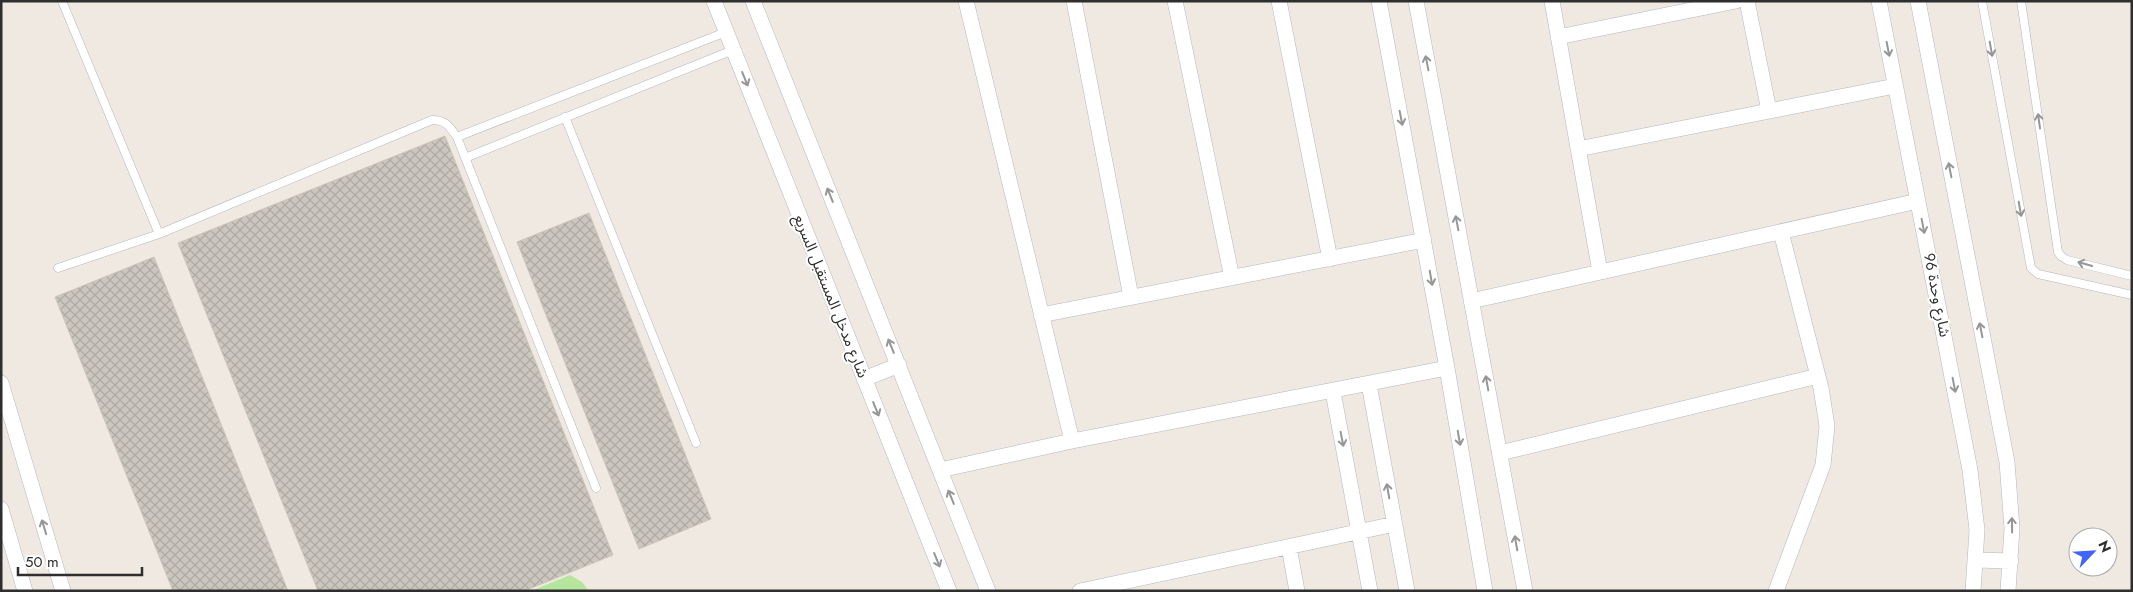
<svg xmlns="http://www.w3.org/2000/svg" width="2133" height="592" viewBox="0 0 2133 592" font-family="Jost,'Noto Sans Arabic',sans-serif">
	<defs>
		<pattern id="building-cross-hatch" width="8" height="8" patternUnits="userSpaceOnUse" patternTransform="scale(1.25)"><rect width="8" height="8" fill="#cbc7bf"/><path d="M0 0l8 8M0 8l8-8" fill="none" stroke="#afaba4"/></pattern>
	</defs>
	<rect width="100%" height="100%" fill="#efe9e1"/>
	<path fill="#b6e59e" d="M570,575L582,582L589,591H531Z"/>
	<path fill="url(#building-cross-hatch)" stroke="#cbc5ba" d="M445,136L613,555L524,591H318L178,243Z
		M589,213L711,519L639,549L517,242Z
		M154,257L288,591H173L55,297Z"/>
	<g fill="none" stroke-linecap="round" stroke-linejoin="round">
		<g stroke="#b4b7c1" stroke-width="9">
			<path id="lane" d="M62,1L159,234
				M1982,1L2031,268L2038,274L2132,295
				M2021,1L2058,252L2061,256L2067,260L2132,276
				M565,117L696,443
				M457,137L726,32
				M465,158L733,50
				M58,268L159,234L432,120C446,120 449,126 457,137L596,488"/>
		</g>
		<g stroke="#b4b7c1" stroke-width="16">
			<path id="street" d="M714,1L949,591
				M753,1L988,591
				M966,1L1072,441
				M1074,1L1131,297
				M1175,1L1232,278
				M1279,1L1330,259
				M1379,1L1447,368L1485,591
				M1416,1L1525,591
				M1552,1L1600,272
				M1747,1L1769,111
				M1879,1L1970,470L1977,530L1973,591
				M1918,1L2007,462L2012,528L2008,591
				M1558,37L1736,1
				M1578,149L1895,86
				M1471,301L1918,201
				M1041,315L1424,240
				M864,379L899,365
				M1,383L63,591
				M1369,384L1407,591
				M1333,392L1370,591
				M1500,453L1818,376
				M940,470L1072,441L1447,368
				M1,509L25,591
				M1289,547L1297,591
				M1976,560L2011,561
				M1080,591L1395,524
				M1776,591L1823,465L1827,426L1821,388L1781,232"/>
		</g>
		<use href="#lane" stroke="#fff" stroke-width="8"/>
		<use href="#street" stroke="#fff" stroke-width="15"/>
	</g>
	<defs><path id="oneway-shaft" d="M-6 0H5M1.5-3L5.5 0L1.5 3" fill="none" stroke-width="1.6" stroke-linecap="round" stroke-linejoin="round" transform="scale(1.25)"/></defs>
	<g stroke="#969696">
		<use href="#oneway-shaft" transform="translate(1888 49) rotate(79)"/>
		<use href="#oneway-shaft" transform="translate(1991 49) rotate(80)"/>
		<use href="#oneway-shaft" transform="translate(1427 63) rotate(-101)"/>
		<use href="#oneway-shaft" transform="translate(745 79) rotate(68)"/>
		<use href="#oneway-shaft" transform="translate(1401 118) rotate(79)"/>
		<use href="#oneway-shaft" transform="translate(2039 121) rotate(-98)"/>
		<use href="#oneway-shaft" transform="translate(1950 170) rotate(-101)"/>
		<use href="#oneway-shaft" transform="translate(830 195) rotate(-112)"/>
		<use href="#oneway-shaft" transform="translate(2020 209) rotate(80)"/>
		<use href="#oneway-shaft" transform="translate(1457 223) rotate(-101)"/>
		<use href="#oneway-shaft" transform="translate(1923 226) rotate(79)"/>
		<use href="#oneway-shaft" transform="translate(2085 264) rotate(-164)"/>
		<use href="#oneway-shaft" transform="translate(1431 278) rotate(80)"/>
		<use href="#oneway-shaft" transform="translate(1981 330) rotate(-101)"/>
		<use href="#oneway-shaft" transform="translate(891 346) rotate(-112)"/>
		<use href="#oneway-shaft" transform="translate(1487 383) rotate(-100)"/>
		<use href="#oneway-shaft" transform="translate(1954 385) rotate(79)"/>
		<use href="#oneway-shaft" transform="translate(876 409) rotate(68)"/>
		<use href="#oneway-shaft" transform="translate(1459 438) rotate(80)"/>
		<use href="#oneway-shaft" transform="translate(1342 439) rotate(79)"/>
		<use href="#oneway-shaft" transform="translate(1388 491) rotate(-100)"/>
		<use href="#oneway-shaft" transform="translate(951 497) rotate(-112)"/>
		<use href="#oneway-shaft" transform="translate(2012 525) rotate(-91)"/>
		<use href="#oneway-shaft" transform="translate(44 527) rotate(-107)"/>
		<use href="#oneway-shaft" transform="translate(1516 543) rotate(-100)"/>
		<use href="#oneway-shaft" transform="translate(937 560) rotate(68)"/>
	</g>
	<g text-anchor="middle" stroke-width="4" stroke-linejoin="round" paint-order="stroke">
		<g font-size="15" fill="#2e2e2e" stroke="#fff">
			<text transform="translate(1937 295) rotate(79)" y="5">شارع وحدة 96</text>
			<text transform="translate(831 296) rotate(68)" y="5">شارع مدخل المستقبل السريع</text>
		</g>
	</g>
	<rect width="2133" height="592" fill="none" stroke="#2e2e2e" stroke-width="5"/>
	<g transform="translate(2093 552) rotate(65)"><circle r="24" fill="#ffffff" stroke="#ababab"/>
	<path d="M0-4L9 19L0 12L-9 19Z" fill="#4264fb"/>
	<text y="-8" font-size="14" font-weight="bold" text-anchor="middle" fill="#2e2e2e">N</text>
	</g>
	<path d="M18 567v8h124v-8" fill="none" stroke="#2e2e2e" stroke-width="2.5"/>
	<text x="25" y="567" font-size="15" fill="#2e2e2e" stroke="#ffffff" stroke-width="4" paint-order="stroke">50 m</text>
</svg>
